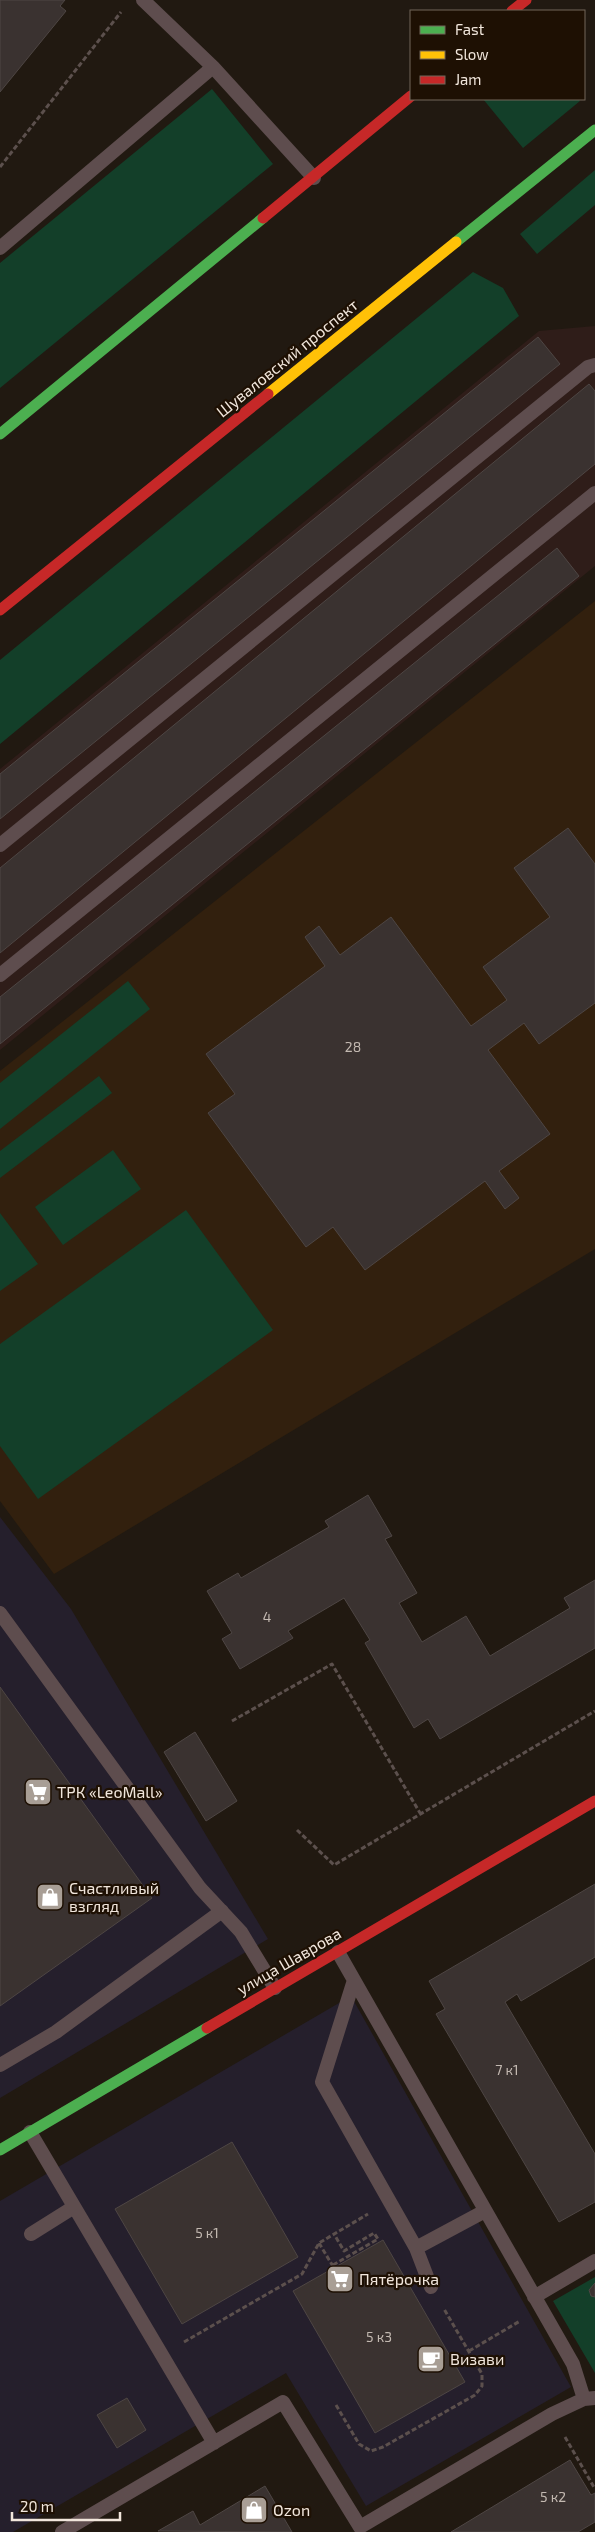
<svg xmlns="http://www.w3.org/2000/svg" width="595" height="2532" viewBox="0 0 595 2532" font-family="'Exo 2',sans-serif">
	<rect width="100%" height="100%" fill="#211911"/>
	<path fill="#251f2c" d="M0,1517L71,1609L268,1939L0,2098Z
		M351,1996L571,2387L366,2506L286,2373L13,2532H0V2201Z"/>
	<path fill="#2f1d19" d="M595,326V566L0,1050V769L539,331Z"/>
	<path fill="#32200e" d="M595,601V1249L54,1574L0,1501V1071Z"/>
	<path fill="#133f29" d="M212,89L273,164L0,388V263Z
		M483,99H578L580,101L523,148Z
		M595,170V205L537,254L520,234Z
		M473,272L503,288L519,316L0,744V660Z
		M128,981L150,1009L0,1129V1083Z
		M99,1076L112,1093L0,1178V1151Z
		M113,1150L141,1189L63,1245L35,1207Z
		M186,1210L273,1330L38,1499L0,1446V1344Z
		M0,1213L38,1264L0,1291Z
		M595,2277V2373L553,2301Z"/>
	<path fill="#3a3230" stroke="#4e4644" d="M0,0H65L60,6L66,11L0,92Z
		M538,337L560,364L0,819V774Z
		M589,384L595,391V464L0,953V868Z
		M557,548L579,576L0,1044V997Z
		M568,828L595,864V1003L539,1044L524,1023L488,1050L550,1134L499,1171L519,1198L505,1209L485,1181L365,1270L333,1227L306,1247L208,1113L235,1094L206,1054L325,966L305,937L319,926L340,955L391,917L471,1026L507,1000L483,967L550,917L514,868Z
		M368,1495L392,1536L385,1539L417,1593L399,1603L422,1642L466,1616L490,1656L570,1608L564,1598L595,1580V1648L440,1739L428,1719L414,1728L365,1643L370,1640L344,1598L288,1631L293,1638L240,1669L222,1639L232,1633L207,1591L238,1573L241,1578L329,1527L325,1521Z
		M0,1687L152,1898L0,2006Z
		M195,1732L237,1801L206,1821L164,1752Z
		M595,1884V1957L521,2001L517,1994L505,2002L595,2154V2202L559,2222L436,2014L445,2009L429,1981Z
		M232,2142L298,2257L182,2324L115,2209Z
		M383,2240L465,2382L375,2433L293,2291Z
		M595,2283V2297L591,2296L589,2290Z
		M127,2398L146,2430L117,2448L97,2415Z
		M570,2460L591,2495L595,2493V2522L578,2532H451Z
		M265,2486L292,2532L158,2531L193,2511L200,2525Z"/>
	<g fill="none" stroke-linecap="round" stroke-linejoin="round">
		<path stroke="#5c504d" stroke-width="3" stroke-dasharray="5 2.5" stroke-linecap="butt" d="M0,167L121,12
			M232,1721L332,1664L420,1813
			M297,1830L334,1865L595,1711
			M319,2243L334,2268
			M333,2265L378,2239L374,2233L344,2251L334,2234
			M184,2342L302,2274L319,2243L368,2214
			M469,2351L520,2321
			M336,2405L359,2444L371,2451L383,2447L475,2395L482,2386V2374L444,2309
			M565,2437L595,2489"/>
		<path stroke="#5e4d4e" stroke-width="14" d="M143,0L213,67L314,178
			M0,248L213,67
			M0,845L588,367L595,365
			M0,975L595,493
			M0,1613L200,1888L241,1932L275,1988
			M338,1952L573,2364L584,2399
			M354,1980L322,2082L416,2248L485,2211
			M0,2065L56,2032L222,1911
			M30,2132L214,2443
			M31,2234L74,2207
			M416,2248L431,2287
			M534,2297L595,2261
			M62,2532L283,2402L360,2527L552,2414L584,2399L595,2398"/>
		<path stroke="#4caf50" stroke-width="11" d="M456,242L595,130
			M0,434L263,218
			M0,2150L207,2028"/>
		<path stroke="#ffc107" stroke-width="11" d="M268,394L456,242"/>
		<path stroke="#c62828" stroke-width="11" d="M512,11L526,0
			M263,218L411,96
			M0,610L268,394
			M207,2028L595,1801"/>
	</g>
	<defs>
		<g id="supermarket-square" transform="scale(1.4375)"><rect x="-9" y="-9" width="18" height="18" rx="4" fill="#a89e95" stroke="#1e1003"/><path d="M-6-5.5h2.5l.6 2H6L4.5 2H-2.5L-4.4-4H-6ZM-1.5 3.2a1.3 1.3 0 1 0 .1 0ZM3 3.2a1.3 1.3 0 1 0 .1 0Z" fill="#fff"/></g>
		<g id="shop-square" transform="scale(1.4375)"><rect x="-9" y="-9" width="18" height="18" rx="4" fill="#a89e95" stroke="#1e1003"/><path d="M-5-2.5h2.3a2.7 3.5 0 0 1 5.4 0H5L5.5 6h-11ZM-1.5-2.5h3a1.5 2.3 0 0 0-3 0Z" fill="#fff"/></g>
		<g id="cafe-square" transform="scale(1.4375)"><rect x="-9" y="-9" width="18" height="18" rx="4" fill="#a89e95" stroke="#1e1003"/><path d="M-5.5-4.5H6V0H3Q3 3.5 0 3.5H-2.5Q-5.5 3.5-5.5 0ZM3-3.2v2h1.7v-2ZM-6 4.5H4V6H-6Z" fill="#fff"/></g>
	</defs>
	<g fill-rule="evenodd">
		<use href="#supermarket-square" x="38" y="1792"/>
		<use href="#shop-square" x="50" y="1897"/>
		<use href="#supermarket-square" x="340" y="2279"/>
		<use href="#cafe-square" x="431" y="2359"/>
		<use href="#shop-square" x="254" y="2510"/>
	</g>
	<g text-anchor="middle" stroke-width="4.5" stroke-linejoin="round" paint-order="stroke">
		<g font-size="14" fill="#c3b9b1">
			<text x="353" y="1052">28</text>
			<text x="267" y="1622">4</text>
			<text x="507" y="2075">7 к1</text>
			<text x="207" y="2238">5 к1</text>
			<text x="379" y="2342">5 к3</text>
			<text x="553" y="2502">5 к2</text>
		</g>
		<g font-size="16" fill="#f1e6dc" stroke="#1e1003">
			<text transform="translate(287 358) rotate(-39)" y="6">Шуваловский проспект</text>
			<text transform="translate(289 1961) rotate(-30)" y="6">улица Шаврова</text>
		</g>
		<g font-size="16" fill="#f1e6dc" stroke="#1e1003" text-anchor="start">
			<text x="57" y="1798">ТРК «LeoMall»</text>
			<text x="69" y="1894">Счастливый<tspan x="69" dy="18">взгляд</tspan></text>
			<text x="359" y="2285">Пятёрочка</text>
			<text x="450" y="2365">Визави</text>
			<text x="273" y="2516">Ozon</text>
		</g>
	</g>
	<rect x="410" y="10" width="175" height="90" fill="#1e1003" stroke="#72665a"/>
	<rect x="420" y="26" width="25" height="8" fill="#4caf50" stroke="#72665a"/>
	<text x="455" y="35" font-size="15" fill="#f1e6dc">Fast</text>
	<rect x="420" y="51" width="25" height="8" fill="#ffc107" stroke="#72665a"/>
	<text x="455" y="60" font-size="15" fill="#f1e6dc">Slow</text>
	<rect x="420" y="76" width="25" height="8" fill="#c62828" stroke="#72665a"/>
	<text x="455" y="85" font-size="15" fill="#f1e6dc">Jam</text>
	<path d="M12 2512v8h108v-8" fill="none" stroke="#f1e6dc" stroke-width="2.5"/>
	<text x="20" y="2512" font-size="15" fill="#f1e6dc" stroke="#1e1003" stroke-width="4" paint-order="stroke">20 m</text>
</svg>
